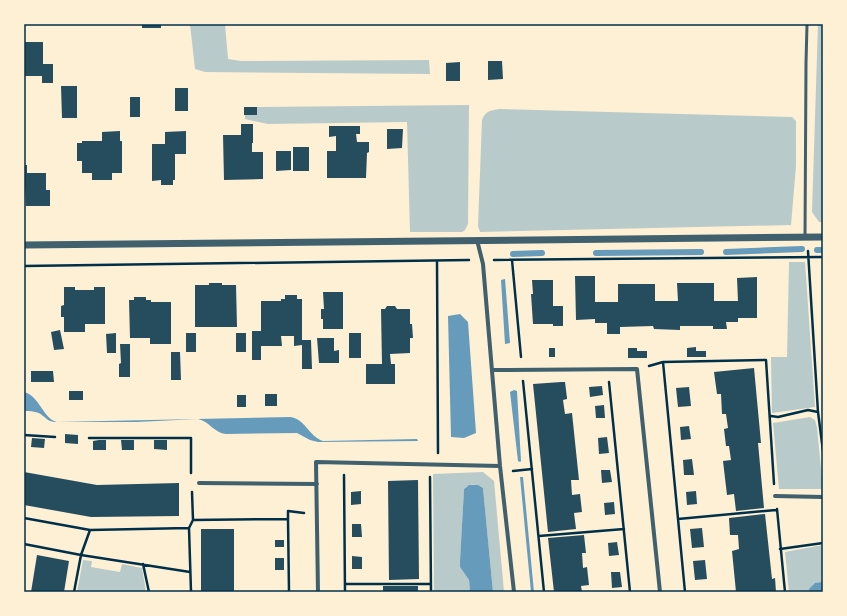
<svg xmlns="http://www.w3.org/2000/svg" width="847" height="616" viewBox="0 0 847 616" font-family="'Archivo Narrow',sans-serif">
	<rect width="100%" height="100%" fill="#fdf0d5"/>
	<path fill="#b9caca" d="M190,24H225L228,59L241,61L429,60L430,74L205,72L195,69Z
		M818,24H823V222H819L812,212Z
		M469,105L468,224L465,230L462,232H410L407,122L268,124L245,119V111L247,109L258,107Z
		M499,109L792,117L796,121V166L791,225L480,232L478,226L482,120C485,111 492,110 499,109Z
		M789,262H805L815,407L772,413L771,357H787Z
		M810,417L815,420L817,428L823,489H779L773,423Z
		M483,472L494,481L504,592H493L483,488C477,484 469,483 464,489L460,561V567L469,580L470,592H434L433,474Z
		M823,545V592H789L785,552Z
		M83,560L92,561L91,567L120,572L122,564L142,568L146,592H77Z"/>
	<path fill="#669bbc" d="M505,279L510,343L505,344L501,280Z
		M460,314L468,322L476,433L464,438L451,437L448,316Z
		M514,390L517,391L521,461L520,462L518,461L510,392Z
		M24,392C40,396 43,419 57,422L290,417C306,419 308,436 323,441L417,439L418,441L318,442L310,440L297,433L226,434C214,433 209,421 198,419L136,422H54C48,421 47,419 43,416C38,411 30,411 24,411Z
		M520,477H523L534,592H531Z
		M469,485H478L483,488L493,592H470L469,580L460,567V561L464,489Z
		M823,582V592H809V589L815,583Z"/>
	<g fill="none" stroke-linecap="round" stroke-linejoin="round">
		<path stroke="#669bbc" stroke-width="6" d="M817,250H823
			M726,252L802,249
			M596,253L701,252
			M513,254L542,253"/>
	</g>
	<path fill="#264d5e" d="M142,24H161V28H142Z
		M24,42H43V64H53V83H42V76H24Z
		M488,61H502L503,79L488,80Z
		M460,62V81H446V63Z
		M61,86H77V118H62Z
		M175,88H188V111H175Z
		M130,97H140V117H130Z
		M244,107H257V115H244Z
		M241,124H253V143H252V152H263V179L224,180L223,135H241Z
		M329,126H360V134H356L357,142H369V152L367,153L366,178H327V151H336V136L329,137Z
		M387,129H403L402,148L387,149Z
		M120,131V141H122V173H112V180H92V173H82V161H77V143H82V141H102V132Z
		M186,131V154H175V180H173V185H161V180L152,181V144H165V132Z
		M293,147H309V171H293Z
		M276,151H291V170L276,171Z
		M24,165H27V173H46V190H50V206H26Z
		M575,276H595V302H618V284H655V301H678L677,283H714V301H738L737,278L757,277V318H738V322H726L727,329H713V326H680V330L654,329L653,326L620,327V334H607V323H595V319L576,320Z
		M532,280H553V306H563V326H553V324H533L531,294H533Z
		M209,283H222V285H236L237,327H195V285H209Z
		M64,287H75V290H94V287H105V324H85V332H64V317H61V306L64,305Z
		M323,292H343V329H323V319H321V309H324Z
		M285,295H297V299H302V340H311L312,369H302V345L294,346V336H281L282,346H261V360H252V331H261V301H281V299H285Z
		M134,297H146V300H151V302H171V344H150V338H130L129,300H134Z
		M387,306H395L397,309H410V324H412L413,338H410V353L390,354L391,364H395V384H366V364H382L381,309H385Z
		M60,330L64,349L54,350L51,332Z
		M116,333V353H107L106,334Z
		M186,333H196V352H186Z
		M236,333H246V352H236Z
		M349,333H361V358H349Z
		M317,338H334V351L339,350V363H319Z
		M120,344H130V377H119V364L121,363Z
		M696,347V351H706V357H687V348Z
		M549,348H555V357H549Z
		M628,348H637V351H647V358H628Z
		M171,352H180L181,380H171Z
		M754,368L761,443H758L764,508L736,511L734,494L727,495L723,461L731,460L729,446H726L724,429L728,428L726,414H722L721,394H717L714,372Z
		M31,371H53L54,382H31Z
		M561,382H565L567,398V399L563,400L565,414L572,413L579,480H571L572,495L580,494L582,512L574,513L576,529L548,532L533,384Z
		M602,386L603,395L590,397L589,387Z
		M689,387L691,406L678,407L676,388Z
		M69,391H83V400H69Z
		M265,394H277V406H265Z
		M237,395H246V407H237Z
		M604,405L605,418H596L595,406Z
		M689,426L691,439L681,440L680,427Z
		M65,434L78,435V444L65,443Z
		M607,437L609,453L599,454L598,438Z
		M32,438L45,439L44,448L31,447Z
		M99,440H106V450H93V441Z
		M121,440H134V450H122Z
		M154,440H167V450L154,449Z
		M692,459L694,475H684L683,460Z
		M601,470H610L612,482L602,483Z
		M24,472L97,485L179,483V516L91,517L24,505Z
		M418,480L419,579L389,580L388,481Z
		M361,491V504L351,505V492Z
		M696,491L697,504L687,505L686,492Z
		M614,502L615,514L605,515L604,503Z
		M765,514L772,579L775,578L776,592H736L732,551L739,549L738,535H730L729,518Z
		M352,524H361L362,537H352Z
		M702,528L704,547L692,548L690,529Z
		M201,529H234V592H201Z
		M584,535L586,553H582L583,568L587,567L589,585L581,586L582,592H554L548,538Z
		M275,540H284V547H275Z
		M617,542L619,555L609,556L608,543Z
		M37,555L69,561L64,592H31Z
		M352,556L362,557V569H352Z
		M275,558H284V570H275Z
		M705,560L707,579L695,580L693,561Z
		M611,572H620L622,587L612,588Z
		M383,586H418V592H383Z"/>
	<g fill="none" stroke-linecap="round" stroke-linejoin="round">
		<path stroke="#003049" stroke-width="2.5" d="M808,251L818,412L823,451
			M494,260L823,257
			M512,260L521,357
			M437,261L438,453
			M24,266L469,260
			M663,362L685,592
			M649,366L663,362L766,360L774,484
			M523,381L544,592
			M609,382L630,592
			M771,416L778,417L808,410L818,412
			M24,435L55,437
			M89,438H191V473
			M513,471L532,469
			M344,475L345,592
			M430,477L431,592
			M777,509L785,592
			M24,518L90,530L189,528L193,520L192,492
			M288,519L289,592
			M678,519L776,510
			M193,520L288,519V511L304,513
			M189,528L191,592
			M539,536L624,529
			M24,544L81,555L190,572
			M780,549L823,543
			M143,564L149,592
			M345,584H431
			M74,592L81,555L90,530"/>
		<path stroke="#3f606c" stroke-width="3" d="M805,236L806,63L807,24"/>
		<path stroke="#3f606c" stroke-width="4" d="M477,240L483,264L500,466L514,592
			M493,370L637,369L660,592
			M199,483L317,484
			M775,496L823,497
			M318,592L316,462L500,466"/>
		<path stroke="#3f606c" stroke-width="7" d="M24,245L823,237"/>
	</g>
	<rect width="847" height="616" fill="none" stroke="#fdf0d5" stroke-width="50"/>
	<rect x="25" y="25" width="797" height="566" fill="none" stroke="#003049" stroke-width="1.5"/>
</svg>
